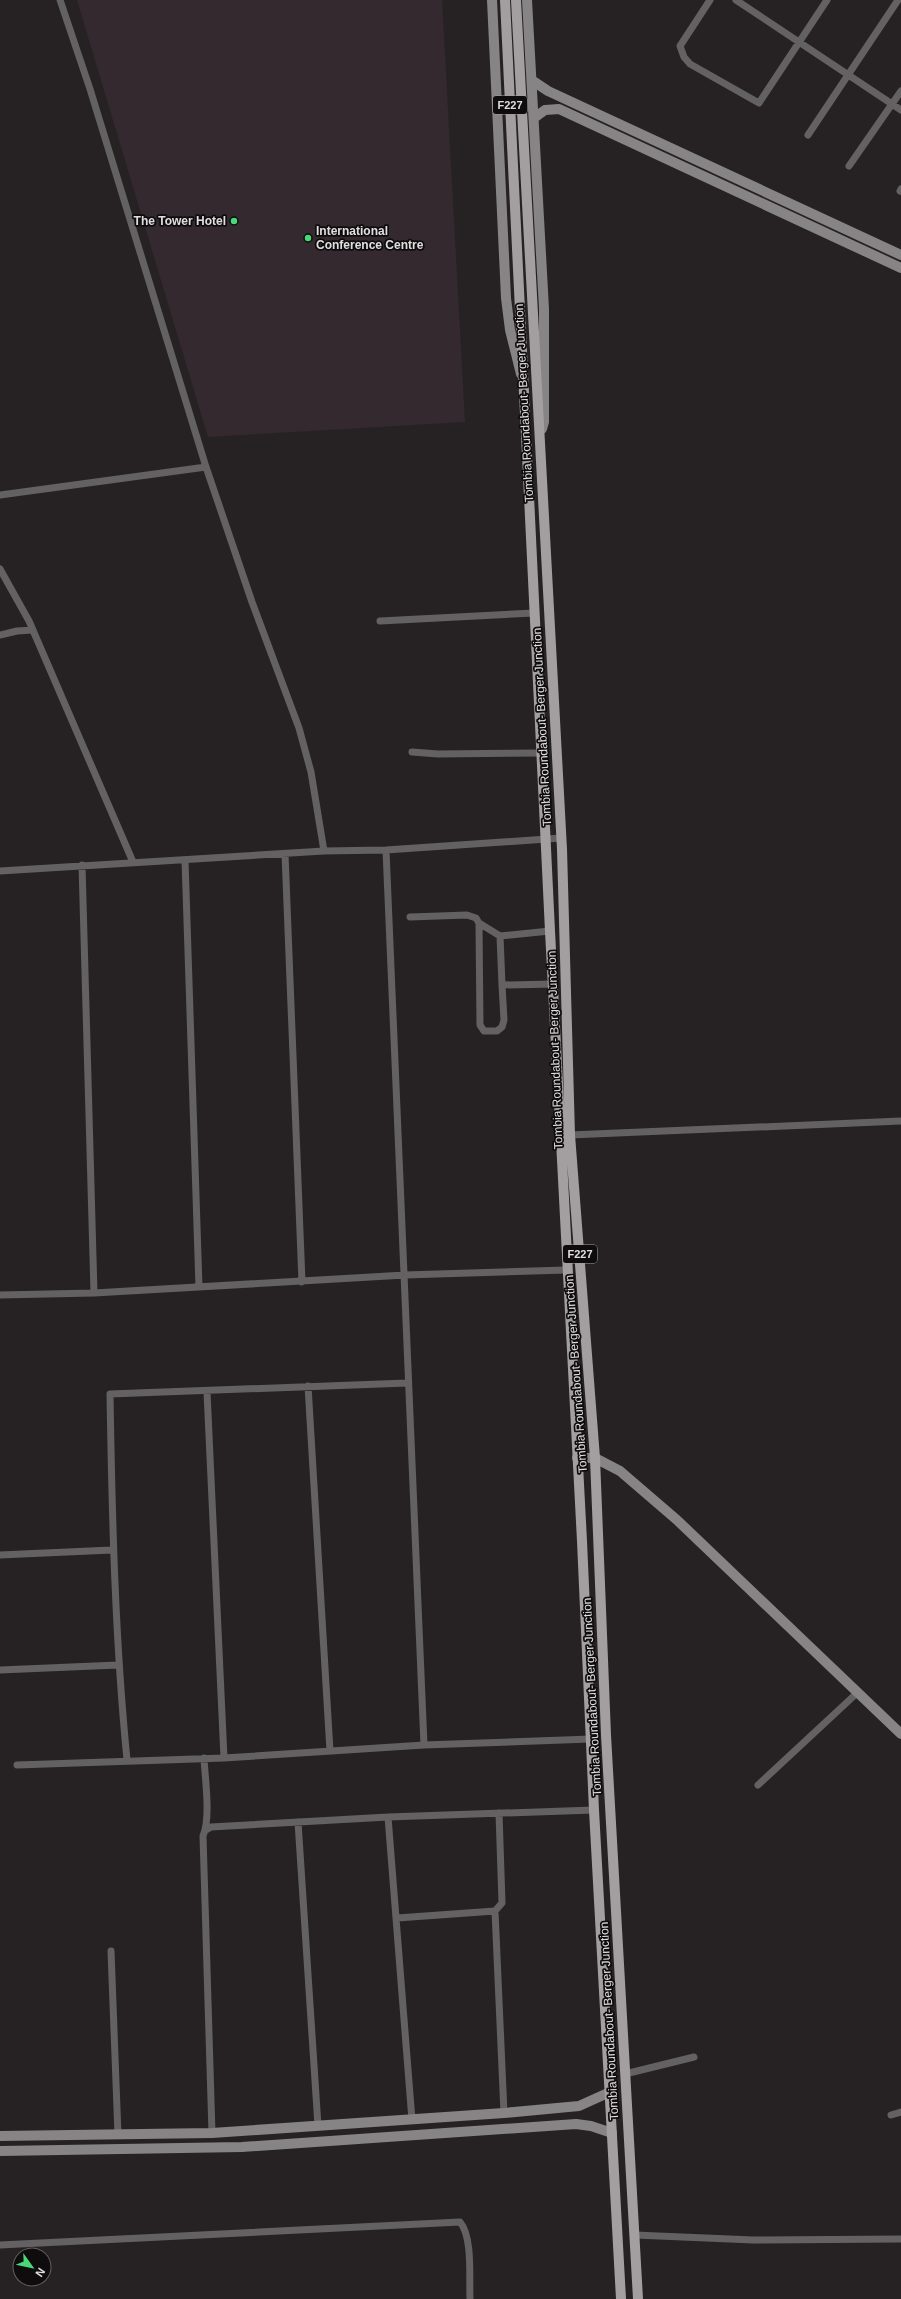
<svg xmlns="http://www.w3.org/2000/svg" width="901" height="2299" viewBox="0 0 901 2299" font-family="Arial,sans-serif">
	<rect width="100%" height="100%" fill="#262224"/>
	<path fill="#33292e" d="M77,0H442L465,422L208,437Z"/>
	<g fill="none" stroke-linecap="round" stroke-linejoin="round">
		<path stroke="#636162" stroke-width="7" d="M60,0L90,89L206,467L252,602L299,728L311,772L324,851
			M710,0L680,46L684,57L690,64L759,103L827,0
			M736,0L901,110
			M808,135L898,0
			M849,166L901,91
			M900,191L901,189
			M0,495L206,467
			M0,569L29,621L133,862
			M380,621L534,613
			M0,635L17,631L33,630
			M412,752L438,754L541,753
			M386,850L424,1745
			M285,854L302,1282
			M185,860L199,1287
			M82,865L94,1293
			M0,871L324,851L386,850L561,838
			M410,917L467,915L476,918L479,923L480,1025L484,1031H497L502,1027L504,1020L502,985
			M479,923L500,936
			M550,931L500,936L502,985L554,984
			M570,1135L901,1121
			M0,1295L94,1293L405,1275L566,1270
			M308,1386L330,1751
			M207,1392L224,1758
			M0,1555L112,1550
			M0,1670L118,1665
			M204,1758C205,1779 211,1818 203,1836L212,2133
			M127,1760C115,1638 112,1517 110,1394L407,1383
			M17,1765L224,1758L424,1745L591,1739
			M758,1785L857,1693
			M388,1817L412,2120
			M298,1822L318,2126
			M206,1830L211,1827L388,1817L594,1810
			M495,1911L504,2113
			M397,1918L495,1911L502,1903L499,1813
			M111,1951L118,2135
			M625,2074L694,2057
			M891,2115L901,2112
			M635,2235L753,2240L901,2239
			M0,2245L460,2222C473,2237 469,2279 470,2299"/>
		<path stroke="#878485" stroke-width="10" d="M492,0L506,298L510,330L521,374
			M527,0L544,309V422L542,429
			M533,81L548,91L901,255
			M534,118L545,110L559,109L901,268
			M577,1458H595L620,1471L677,1520L901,1734
			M0,2136L212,2133L504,2113L579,2106L610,2092
			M0,2151L242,2147L576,2124L591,2126L612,2133"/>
		<path stroke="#a39fa1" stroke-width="10" d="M505,0L550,931L582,1541L594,1810L621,2299
			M516,0L562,849L570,1135L595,1458L606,1735L638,2299"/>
	</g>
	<g fill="#49d778" stroke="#0e0c0d" stroke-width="1.5">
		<circle cx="234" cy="221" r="4"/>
		<circle cx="308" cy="238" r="4"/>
	</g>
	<g text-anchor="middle" stroke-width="3.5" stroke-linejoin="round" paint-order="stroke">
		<g fill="#0e0c0d" stroke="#a29fa1" stroke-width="1">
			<rect x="493" y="96" width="34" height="18" rx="3"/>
			<rect x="563" y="1245" width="34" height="18" rx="3"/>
		</g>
		<g font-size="11" font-weight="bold" fill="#e1dee0">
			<text x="510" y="109">F227</text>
			<text x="580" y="1258">F227</text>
		</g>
		<g font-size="12" font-weight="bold" fill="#e1dee0" stroke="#0e0c0d" text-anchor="end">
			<text x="226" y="225">The Tower Hotel</text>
			<text x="316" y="235" text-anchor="start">International<tspan x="316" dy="14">Conference Centre</tspan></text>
		</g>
		<g font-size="12" fill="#e1dee0" stroke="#0e0c0d">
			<text transform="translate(524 403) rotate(-93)" y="4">Tombia Roundabout- Berger Junction</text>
			<text transform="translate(542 727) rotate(-93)" y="4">Tombia Roundabout- Berger Junction</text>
			<text transform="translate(555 1050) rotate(-92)" y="4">Tombia Roundabout- Berger Junction</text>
			<text transform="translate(576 1374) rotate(-94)" y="4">Tombia Roundabout- Berger Junction</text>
			<text transform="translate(592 1697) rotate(-93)" y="4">Tombia Roundabout- Berger Junction</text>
			<text transform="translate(609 2021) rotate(-93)" y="4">Tombia Roundabout- Berger Junction</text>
		</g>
	</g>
	<g transform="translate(32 2267) rotate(123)"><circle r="19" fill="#0e0c0d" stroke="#626061"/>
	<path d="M0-3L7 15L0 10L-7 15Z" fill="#49d778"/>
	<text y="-6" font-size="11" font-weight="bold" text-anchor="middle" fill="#e1dee0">N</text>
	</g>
</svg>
